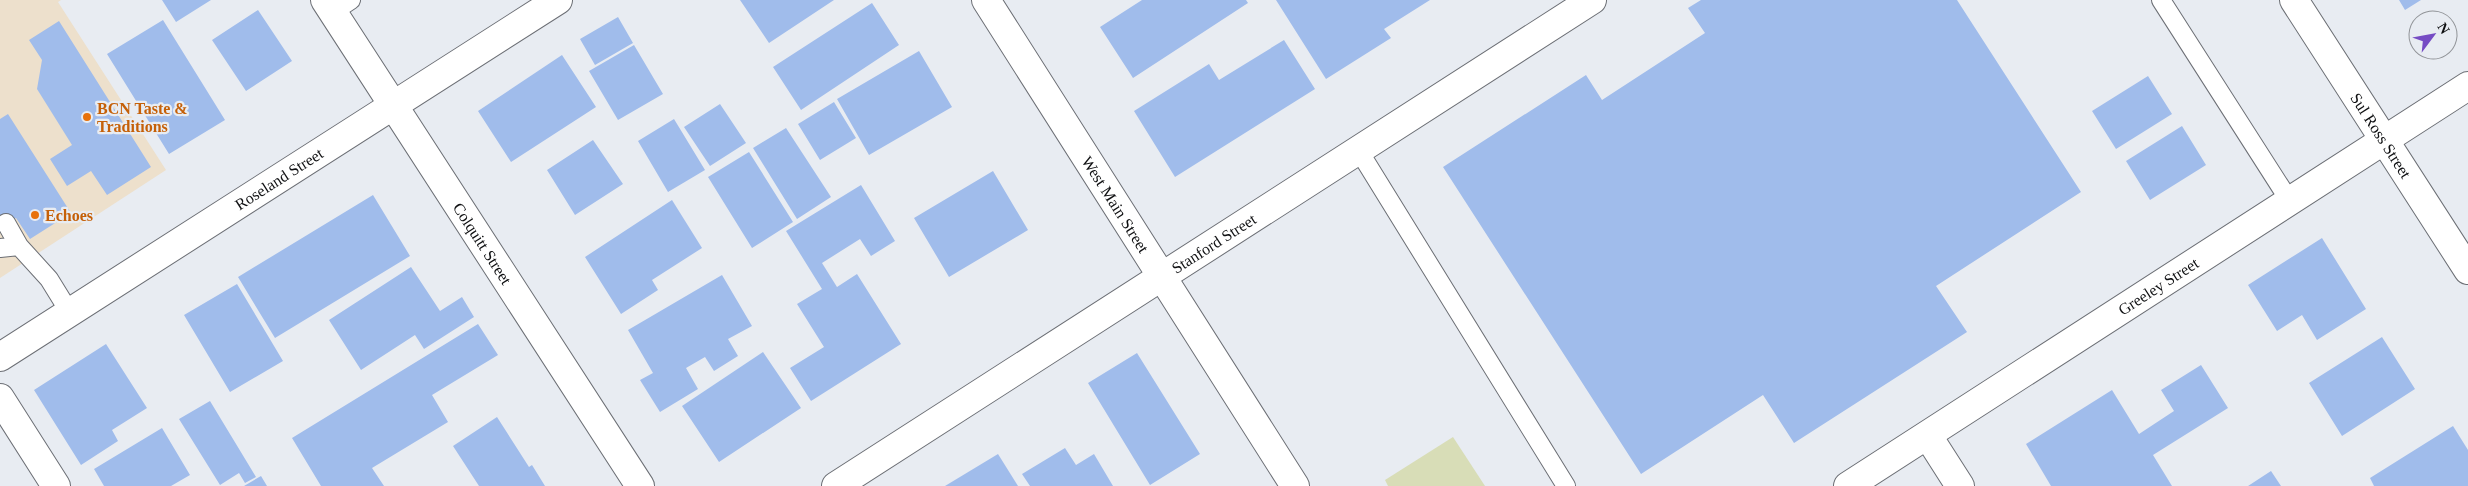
<svg xmlns="http://www.w3.org/2000/svg" width="2468" height="486" viewBox="0 0 2468 486" font-family="'Times New Roman',serif">
	<rect width="100%" height="100%" fill="#e8ecf2"/>
	<path fill="#ede0cc" d="M0,0H61L58,2L166,170L0,278Z"/>
	<path fill="#d8ddb7" d="M1453,437L1485,486H1388L1385,480Z"/>
	<path fill="#a0bceb" d="M162,0H211L176,22Z
		M740,0H834L769,43Z
		M1142,0H1246L1248,3L1133,78L1100,27Z
		M1276,0H1430L1384,29L1391,38L1326,79Z
		M1701,0H1957L2081,192L1936,286L1967,332L1794,443L1763,395L1641,474L1443,167L1586,75L1602,100L1705,33L1688,8Z
		M2399,0H2421L2405,10Z
		M872,3L899,45L801,110L773,67Z
		M258,10L292,61L246,91L212,40Z
		M618,17L633,43L595,65L580,39Z
		M163,20L225,120L169,154L107,54Z
		M59,21L151,167L107,195L91,171L67,186L50,159L72,145L37,89L42,60L29,40Z
		M1284,40L1315,89L1175,177L1134,111L1209,64L1219,80Z
		M634,45L663,94L618,120L589,71Z
		M919,51L952,107L869,155L837,99Z
		M562,55L596,107L511,162L478,111Z
		M2148,76L2172,114L2116,149L2092,111Z
		M834,102L856,138L820,160L798,124Z
		M720,104L746,143L710,166L684,127Z
		M8,114L71,213L30,239L16,218L0,226V119Z
		M674,119L705,170L668,192L638,141Z
		M2182,126L2206,165L2150,200L2126,161Z
		M786,128L831,197L797,219L753,148Z
		M593,140L623,184L575,215L547,170Z
		M749,152L793,222L752,248L708,177Z
		M993,171L1028,230L949,277L914,218Z
		M861,185L895,241L871,256L860,239L822,263L837,287L857,274L901,344L811,401L790,368L824,347L797,304L822,289L786,231Z
		M373,195L410,256L275,338L238,277Z
		M672,200L702,248L652,280L658,290L621,314L585,257Z
		M2322,238L2366,309L2317,340L2302,315L2277,331L2248,285Z
		M411,267L440,311L462,297L474,317L424,349L415,335L361,370L329,320Z
		M722,275L752,326L728,339L738,356L714,371L705,357L686,368L698,389L660,412L640,380L653,373L628,330Z
		M237,284L283,361L230,392L184,315Z
		M478,324L498,355L432,395L448,422L372,468L384,486H321L292,438Z
		M2382,337L2415,389L2342,436L2309,383Z
		M106,344L147,408L112,430L118,441L81,465L34,390Z
		M763,352L801,408L719,462L682,406Z
		M1137,353L1200,454L1150,485L1088,383Z
		M2201,365L2228,408L2153,455L2172,486H2051L2026,444L2112,390L2139,434L2174,411L2161,390Z
		M210,401L256,477L245,483L239,473L220,485L179,419Z
		M497,417L529,467L532,465L545,486H479L453,446Z
		M2453,426L2468,450V486H2374L2370,478Z
		M162,428L190,475L171,486H104L94,469Z
		M1065,448L1076,465L1094,454L1113,486H1030L1022,474Z
		M998,454L1018,486H945Z
		M2271,471L2281,486H2248Z
		M261,476L267,486H244Z"/>
	<g fill="none" stroke-linecap="round" stroke-linejoin="round">
		<g stroke="#6c6f75" stroke-width="20">
			<path id="service" d="M2161,0L2289,200
				M333,12L351,0
				M1359,151L1566,486
				M6,223L19,246
				M0,248L19,246L49,279L70,313"/>
		</g>
		<g stroke="#6c6f75" stroke-width="30">
			<g id="minor">
				<path id="s1" d="M325,0L640,486"/>
				<path id="s2" d="M986,0L1295,486"/>
				<path id="s3" d="M2294,0L2468,270"/>
				<path id="s4" d="M0,357L558,0"/>
				<path d="M1928,436L1960,486"/>
				<path id="s5" d="M836,486L1592,0"/>
				<path id="s6" d="M1848,486L2468,86"/>
			</g>
		</g>
		<g stroke="#6c6f75" stroke-width="30">
			<path id="secondary" d="M0,398L56,486"/>
		</g>
		<use href="#service" stroke="#fff" stroke-width="18"/>
		<use href="#minor" stroke="#fff" stroke-width="28"/>
		<use href="#secondary" stroke="#fff" stroke-width="28"/>
	</g>
	<g fill="#e8710a" stroke="#e8ecf2" stroke-width="2">
		<circle cx="87" cy="117" r="5"/>
		<circle cx="35" cy="215" r="5"/>
	</g>
	<g text-anchor="middle" stroke-width="4.5" stroke-linejoin="round" paint-order="stroke">
		<g font-size="16" font-weight="bold" fill="#c56008" stroke="#e8ecf2" text-anchor="start">
			<text x="97" y="114">BCN Taste &amp;<tspan x="97" dy="18">Traditions</tspan></text>
			<text x="45" y="221">Echoes</text>
		</g>
		<g font-size="16" fill="#0f1012" stroke="#e8ecf2">
			<text dy="6" stroke="none"><textPath href="#s3" startOffset="161">Sul Ross Street</textPath></text>
			<text dy="6" stroke="none"><textPath href="#s4" startOffset="331">Roseland Street</textPath></text>
			<text dy="6" stroke="none"><textPath href="#s2" startOffset="242">West Main Street</textPath></text>
			<text dy="6" stroke="none"><textPath href="#s1" startOffset="290">Colquitt Street</textPath></text>
			<text dy="6" stroke="none"><textPath href="#s5" startOffset="449">Stanford Street</textPath></text>
			<text dy="6" stroke="none"><textPath href="#s6" startOffset="369">Greeley Street</textPath></text>
		</g>
	</g>
	<g transform="translate(2433 35) rotate(58)"><circle r="24" fill="#e8ecf2" stroke="#919498"/>
	<path d="M0-4L9 19L0 12L-9 19Z" fill="#764cc4"/>
	<text y="-8" font-size="14" font-weight="bold" text-anchor="middle" fill="#0f1012">N</text>
	</g>
</svg>
